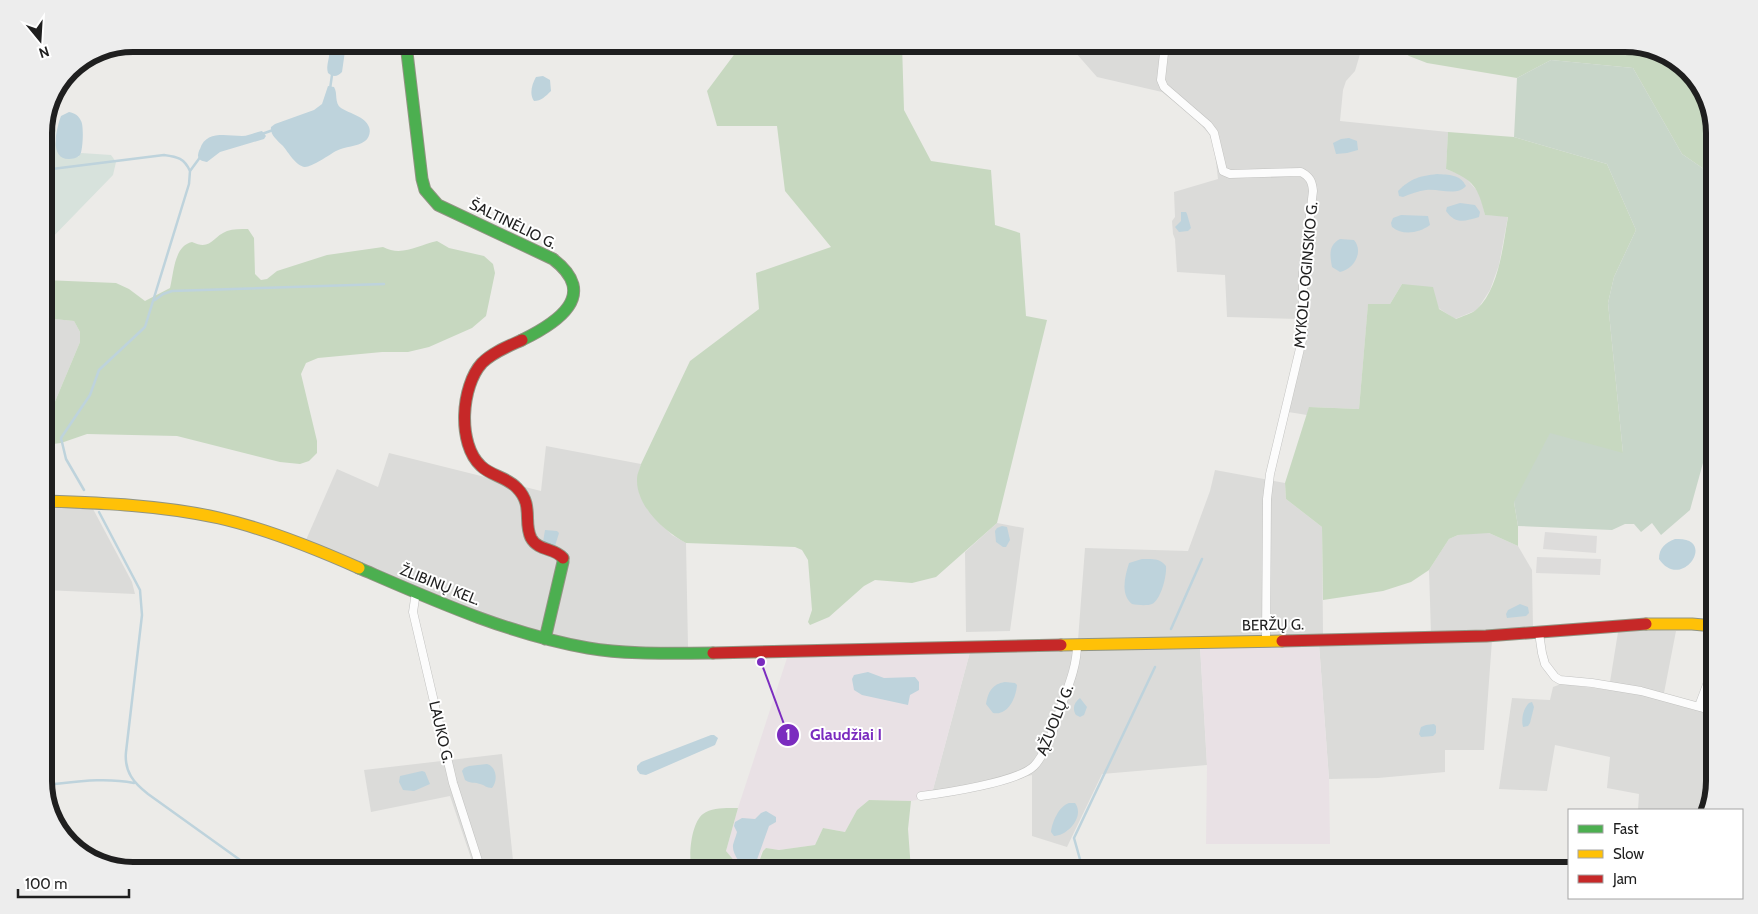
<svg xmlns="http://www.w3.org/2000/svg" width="1758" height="914" viewBox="0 0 1758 914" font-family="Cabin,sans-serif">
	<rect width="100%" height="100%" fill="#ecebe8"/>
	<path fill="#dbdbd9" d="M1068,44H1184L1187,46L1197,47L1210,44H1235L1242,47L1265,44H1363L1355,71L1346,81L1343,90L1340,121L1448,132L1446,169L1464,176L1480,194L1485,215L1508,216L1499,265L1490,290L1477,310L1455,319L1402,284L1390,304L1368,305L1359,409L1310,407L1307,415L1282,411L1297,348L1298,319L1227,317L1225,275L1177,272L1175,239L1173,234L1172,221L1175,217L1174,192L1218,179L1214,145L1209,134L1195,118L1162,92L1097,77Z
		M44,318L74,321L80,332V342L54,404L44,405Z
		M546,446L641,464L637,479L640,496L648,510L672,535L686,543L688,647L604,646L573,641L529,629L464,607L306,540L337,469L378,487L389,453L541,491Z
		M1215,470L1285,483L1286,499L1322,527L1323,635L1078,640L1085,548L1188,551L1210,491Z
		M44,504L92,507L132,582L135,594L44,590Z
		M997,523L1024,528L1010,631L966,632L965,552Z
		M1477,533H1489L1518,546L1532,570L1533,629L1431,633L1429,570L1449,539L1458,535Z
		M1650,630L1676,631L1664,693L1610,682L1618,632Z
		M1492,640L1484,750H1445V772L1378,778L1329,779L1319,644Z
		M1200,646L1207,765L1102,774L1067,847L1032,836V775L964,792L931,797L970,652Z
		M1561,684L1641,694L1706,712L1705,810H1638L1639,794L1607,788L1610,757L1555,745L1547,791L1499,789L1512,698L1550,700L1553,687Z
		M502,754L514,870H475L450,796L371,812L364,770Z"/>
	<path fill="#e9e1e5" d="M1319,644L1329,779L1330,844H1206L1207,765L1200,646Z
		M970,652L931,797L911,801L869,800L857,810L845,832L823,828L815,845L779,850L766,848L762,851L756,870H742L726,851L738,808L787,658Z"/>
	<path fill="#c7d8c0" d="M742,44H902L904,110L931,161L991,170L995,225L1020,233L1026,316L1047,320L997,523L936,577L912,583L875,580L864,586L829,617L810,625L808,622L812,610L808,560L802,550L795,547L686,543C664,531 636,506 637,479C637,474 640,468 641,464L690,361L759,309L756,273L831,247L785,191L777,126H717L707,91Z
		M1392,44H1625L1665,53L1699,84L1714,128V176L1682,154L1633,68L1551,60L1517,78L1427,63L1409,56Z
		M1448,132L1514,137L1607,164L1636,230L1614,277L1608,303L1623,453L1514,502L1518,526V546L1489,533L1458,535L1449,539L1429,570L1411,582L1383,591L1323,600L1322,527L1286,499L1285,483L1309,407L1359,409L1368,304H1390L1402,284L1433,287L1439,309L1456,319C1462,316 1472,314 1477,309C1499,289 1503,245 1508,217L1485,215C1478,187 1474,180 1446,169Z
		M248,229L254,238L255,274L261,280L267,279L277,271L327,255L383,247C402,257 418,245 437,241L449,248L484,256L493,264L495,273L486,316L472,328L429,347L408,352H382L318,358L306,363L301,374L317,441V453L309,461L300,464L280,462L177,436L87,434L61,443L45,445L44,405L54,404L80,342V332L74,321L44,318V280L116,283L129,289L145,301L170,288C174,272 174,246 192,242C211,251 212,237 227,231C233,229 241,229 248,229Z
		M869,800L911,801L908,829L911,870H756L763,851L766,848L779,850L815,845L823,828L845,832L857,810Z
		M738,808L726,851L742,870H692C688,857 691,823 703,814C712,807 727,808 738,808Z"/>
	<path fill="#d7e2dc" d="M48,120L56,130L55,141L60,156L78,157L81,153L111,155L116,162L113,175L44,246V128Z"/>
	<path fill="#c8d6c9" d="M1551,60L1633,68L1682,154L1714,176V441L1703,463L1690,510L1661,535L1652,523L1641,532L1634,524H1625L1612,530L1518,526L1514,502L1550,433L1623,453L1608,303L1614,277L1636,230L1607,164L1514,137L1517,78Z"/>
	<path fill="#dddcdb" d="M1545,532L1597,536L1596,553L1543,549Z
		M1537,557L1601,559L1600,575L1536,573Z"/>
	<path fill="#bed3dc" d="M328,44H346L342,72C337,77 333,77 328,73C325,63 332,58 328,44Z
		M543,76L550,80L551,91C546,96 541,101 534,101C529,94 532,84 536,77Z
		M328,86L334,87C338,93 334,103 341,108C350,114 365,116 369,127C371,132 369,138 365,141C357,147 345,146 336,151C329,155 312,167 305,167C296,166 288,152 283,146C277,140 270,135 271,127L275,124L314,110L322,104Z
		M69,112C75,113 79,116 81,121C84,125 83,151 80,155C77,158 72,159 69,159C48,159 57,127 61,116Z
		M262,131L266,136L264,139L220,152L207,162C203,161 199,161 198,156C198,154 199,150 200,149C206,130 227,136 242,136C249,136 255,132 262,131Z
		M1349,138L1357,141L1358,150L1347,153L1336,154L1333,143L1341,139Z
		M1437,174C1449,175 1460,174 1466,186C1456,197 1439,188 1426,190C1419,191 1410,194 1403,197L1399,196L1398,191C1411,178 1420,176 1437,174Z
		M1460,203L1475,205L1480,212L1479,217C1465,221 1456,225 1446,211L1447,207Z
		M1181,212H1186L1187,214L1191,228L1188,231L1179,232L1175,227L1181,221Z
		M1401,215L1428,216L1430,225C1419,233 1403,236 1392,227L1391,223L1393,218Z
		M1340,239L1354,240C1364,252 1354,269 1340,272L1332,267C1330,256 1328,245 1340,239Z
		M1002,526L1007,527L1010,540L1006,547H1003L996,542L995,531L997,528Z
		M545,530L557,531L559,533L555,546L553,547L543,542Z
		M1675,539C1719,536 1682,593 1659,559C1659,548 1665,543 1675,539Z
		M1142,559C1152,559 1160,558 1166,566C1167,575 1161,600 1152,604C1147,606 1137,605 1132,604C1120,595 1125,576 1129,563Z
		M1520,604L1528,607L1529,613L1526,616L1507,618L1506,614L1508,610Z
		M868,672L884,678L915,677L919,682V690L910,695L908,705L862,695L854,690L852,679L854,675Z
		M1005,682L1015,683L1017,685C1016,698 1008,716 993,713L986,704C988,692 992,684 1005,682Z
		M1080,698L1087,707L1084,715L1080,717L1076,715C1072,709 1074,702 1080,698Z
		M1532,702L1534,707L1530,723L1528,726L1523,727C1521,719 1523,709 1529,703Z
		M1434,724L1436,726V733L1433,736L1421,737L1419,734L1421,727L1426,725Z
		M711,735H714L718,738L715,745L646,775L640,774L637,770V766L641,762Z
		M487,764C497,767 498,781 492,788C486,788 485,785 480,784C475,782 471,784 465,780L462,771L464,768L469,766Z
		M422,771L425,772L430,784L414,791L403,790L399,782L400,776Z
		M1069,803H1075C1085,816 1068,836 1054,836L1051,832C1052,822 1059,806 1069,803Z
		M766,811L776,817V822L769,826L754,868L749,870C741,866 732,854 733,845C734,841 736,836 737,832L734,826L735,822L742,818L755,819L761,813Z"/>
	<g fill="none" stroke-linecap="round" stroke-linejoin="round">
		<path stroke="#bed3dc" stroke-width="2.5" d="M330,89L332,75
			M262,134L273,130
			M44,170L164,155C178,157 184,158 190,171
			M155,300L163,294L172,291L384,284
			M84,490L66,459L61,438L90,395L99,370L145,327L189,184L190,171L201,156
			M99,512L140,590L142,615L126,752C124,772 134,783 148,794L254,870
			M1171,629L1202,559
			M44,785C75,782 104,777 134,783
			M1083,870L1074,838L1155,667"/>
		<g stroke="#c2c2c0" stroke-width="9">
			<path id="street" d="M1165,44L1161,80L1164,87L1208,125L1214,133L1223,171L1230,174L1301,172C1310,177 1312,181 1313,191L1303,273V336L1270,474L1267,499L1266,640
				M416,592L413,612L453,783L481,870
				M1539,633L1542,653L1545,664L1555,677L1560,680L1592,683L1641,691L1714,711
				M1699,706L1714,666
				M921,796C945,793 1018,782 1034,766C1046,754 1056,723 1061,707C1068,687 1077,666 1077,645
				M1709,803L1710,709"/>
		</g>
		<g stroke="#919482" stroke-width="13">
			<path id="fast" d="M406,44L422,179L425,190L438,205L553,259C600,295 557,323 522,340
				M359,568C433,600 508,634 588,648C629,655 672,653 713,653
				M545,639L563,562V558"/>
		</g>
		<g stroke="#919482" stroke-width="13">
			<path id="slow" d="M44,501C102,503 162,505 219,518C267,529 314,548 359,568
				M1646,624H1692L1714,626
				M1061,645L1282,641"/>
		</g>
		<g stroke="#919482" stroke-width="13">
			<path id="jam" d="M522,340C509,346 493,352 482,363C461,386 457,444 481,466C491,476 507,477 517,488C534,505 523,522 531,538C538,551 555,548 563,558
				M1282,641L1486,636L1646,624
				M713,653L1061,645"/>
		</g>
		<use href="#street" stroke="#fcfcfc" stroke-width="8"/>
		<use href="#fast" stroke="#4caf50" stroke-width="11"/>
		<use href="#slow" stroke="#ffc107" stroke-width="11"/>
		<use href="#jam" stroke="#c62828" stroke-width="11"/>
	</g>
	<g text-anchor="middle" stroke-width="4" stroke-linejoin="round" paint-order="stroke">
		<g font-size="15" fill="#1f1f1f" stroke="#fff">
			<text transform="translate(513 224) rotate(26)" y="5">ŠALTINĖLIO G.</text>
			<text transform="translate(1306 275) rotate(-85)" y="5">MYKOLO OGINSKIO G.</text>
			<text transform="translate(440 585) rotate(22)" y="5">ŽLIBINŲ KEL.</text>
			<text transform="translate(1273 625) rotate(-1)" y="5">BERŽŲ G.</text>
			<text transform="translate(1055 720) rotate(-68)" y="5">ĄŽUOLŲ G.</text>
			<text transform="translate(441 732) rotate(77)" y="5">LAUKO G.</text>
		</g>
	</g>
	<path d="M0 0H1758V914H0ZM133 52H1625A81 81 0 0 1 1706 133V781A81 81 0 0 1 1625 862H133A81 81 0 0 1 52 781V133A81 81 0 0 1 133 52Z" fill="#ededed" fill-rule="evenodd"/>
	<path fill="none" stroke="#1f1f1f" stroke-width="6" d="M133 52H1625A81 81 0 0 1 1706 133V781A81 81 0 0 1 1625 862H133A81 81 0 0 1 52 781V133A81 81 0 0 1 133 52Z"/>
	<path fill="none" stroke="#7b2cbf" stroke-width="2" d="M761 662L788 735"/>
	<g fill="#7b2cbf" stroke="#fff" stroke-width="2">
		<circle cx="761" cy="662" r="5"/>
		<circle cx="788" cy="735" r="12"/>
	</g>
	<g font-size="15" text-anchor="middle" font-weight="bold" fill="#fff">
		<text x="788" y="740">1</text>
	</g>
	<g font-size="16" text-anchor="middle" font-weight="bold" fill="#7b2cbf" stroke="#fff" stroke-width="4" stroke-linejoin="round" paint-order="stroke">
		<text x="846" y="740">Glaudžiai I</text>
	</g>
	<rect x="1568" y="809" width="175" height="90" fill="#ffffff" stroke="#a5a5a5"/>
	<rect x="1578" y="825" width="25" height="8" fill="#4caf50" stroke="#a5a5a5"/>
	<text x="1613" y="834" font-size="15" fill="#1f1f1f">Fast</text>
	<rect x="1578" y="850" width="25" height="8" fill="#ffc107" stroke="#a5a5a5"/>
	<text x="1613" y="859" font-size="15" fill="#1f1f1f">Slow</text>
	<rect x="1578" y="875" width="25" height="8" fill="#c62828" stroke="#a5a5a5"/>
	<text x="1613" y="884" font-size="15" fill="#1f1f1f">Jam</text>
	<g transform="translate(40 40) rotate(162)" stroke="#ffffff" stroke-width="4" paint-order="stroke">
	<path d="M0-4L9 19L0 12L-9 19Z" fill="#1f1f1f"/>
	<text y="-8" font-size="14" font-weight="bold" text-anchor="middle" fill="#1f1f1f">N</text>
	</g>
	<path d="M18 889v8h111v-8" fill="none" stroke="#1f1f1f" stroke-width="2.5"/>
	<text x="25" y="889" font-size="15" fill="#1f1f1f" stroke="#ffffff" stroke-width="4" paint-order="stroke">100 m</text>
</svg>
